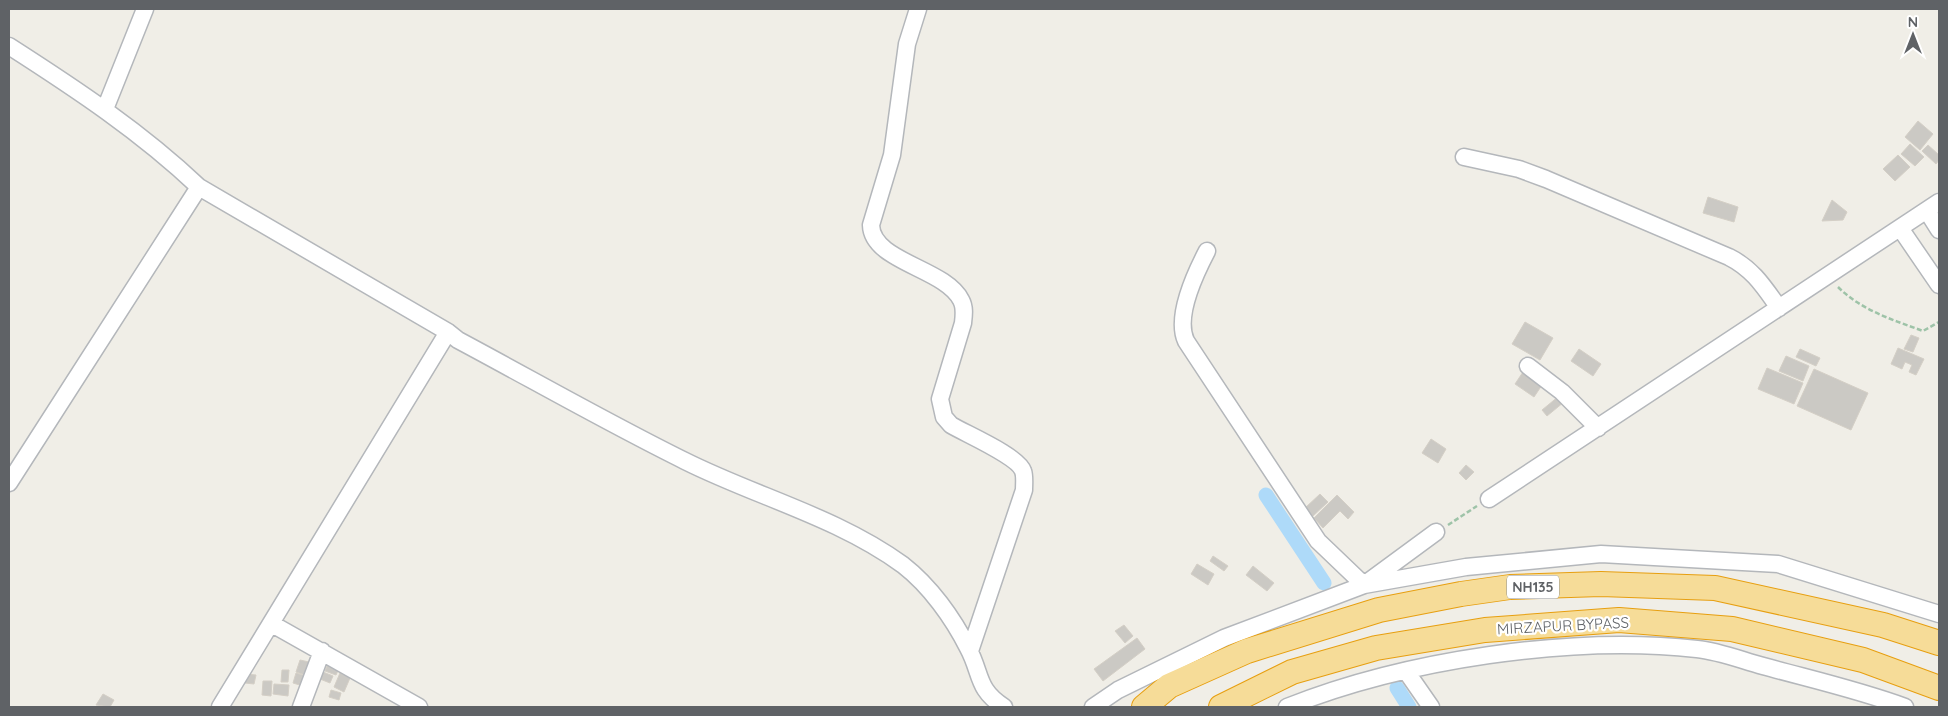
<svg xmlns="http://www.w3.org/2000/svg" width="1948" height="716" viewBox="0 0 1948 716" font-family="Quicksand,sans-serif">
	<rect width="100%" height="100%" fill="#f0eee7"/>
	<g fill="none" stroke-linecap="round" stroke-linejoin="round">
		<path stroke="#aedaf9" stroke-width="15" d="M1266,495L1324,583
			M1397,688L1409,707"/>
	</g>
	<path fill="#cbc9c4" stroke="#d4cfc6" d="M1918,121L1933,134L1920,150L1905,137Z
		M1910,144L1924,157L1915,166L1901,154Z
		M1928,145L1939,155V160L1936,164L1922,151Z
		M1898,155L1910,167L1895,181L1883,169Z
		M1708,197L1738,207L1734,222L1703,213Z
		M1832,200L1847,212L1843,220L1822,221Z
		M1525,322L1553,338L1540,360L1512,344Z
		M1911,335L1919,338L1913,352L1904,349Z
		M1898,348L1924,359L1916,375L1909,372L1912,365L1905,362L1902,369L1891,364Z
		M1579,349L1601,364L1593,376L1571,361Z
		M1800,349L1820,358L1816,366L1796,357Z
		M1786,356L1809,366L1803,381L1779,371Z
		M1767,368L1803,383L1794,404L1758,389Z
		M1525,369L1544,382L1534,397L1515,384Z
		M1814,369L1868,393L1851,430L1797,406Z
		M1559,396L1564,402L1547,416L1542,410Z
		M1431,439L1446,449L1438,463L1422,453Z
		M1466,465L1474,472L1466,480L1459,473Z
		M1320,494L1328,502L1313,516L1305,508Z
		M1337,495L1354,512L1348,519L1340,511L1323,528L1314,518Z
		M1213,556L1228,566L1224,571L1210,561Z
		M1197,564L1214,574L1208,585L1191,574Z
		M1253,566L1274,583L1267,591L1246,575Z
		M1124,625L1133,636L1125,643L1115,631Z
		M1137,638L1145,649L1103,681L1094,669Z
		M330,659L341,664L336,675L325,671Z
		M300,660L309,662L305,675L296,672Z
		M282,670H289L288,682H281Z
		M323,672L333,676L330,683L320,679Z
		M296,673L306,676L303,686L293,683Z
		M340,673L350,678L344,692L334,687Z
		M246,674L256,675L254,684L245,683Z
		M263,681H272L271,696L262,695Z
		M274,684L289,685L288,696L273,694Z
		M331,690L341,693L339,700L329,697Z
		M103,694L114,700L110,707L96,705Z"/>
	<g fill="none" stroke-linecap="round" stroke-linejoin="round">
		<g stroke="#b4b7bb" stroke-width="19">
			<path id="minor" d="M918,9L907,44L892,155L871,225C872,262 945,268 961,300C965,307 964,315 963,323L940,399L944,417L951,425C966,434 1018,456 1023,471C1025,476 1024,484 1024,490L970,651
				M9,46C76,89 141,132 199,187L448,332L458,340C533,380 608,423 685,461C757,497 837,517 903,565C930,586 953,618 968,648C982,674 976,689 1004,707
				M105,109L145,9
				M1464,157L1519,169L1546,179L1729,257C1753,269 1764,287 1779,308
				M1927,211L1939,230
				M1900,228L1939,285
				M1207,251C1195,274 1175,317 1186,341L1318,541L1364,585
				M1528,366L1562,392L1598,428
				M9,483L199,187
				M1489,499L1939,202
				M1368,582L1436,532
				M272,624L419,707
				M1406,671L1431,707
				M220,707L448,332
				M301,707L322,651
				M1093,707L1118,690L1224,638L1364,585L1466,567L1601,554L1778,564L1939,614
				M1287,707C1405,660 1570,635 1697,649C1718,651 1741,660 1763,666C1810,679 1859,690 1905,707"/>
		</g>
		<g stroke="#e79f10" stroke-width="26">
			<path id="highway" d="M1144,707L1169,686L1247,651L1379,610L1461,594L1510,587L1601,584L1715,588L1883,625L1939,643
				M1221,707L1292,672L1376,648L1485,630L1619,620L1732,629L1863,660L1939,688"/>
		</g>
		<path stroke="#9ec3a8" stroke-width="2.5" stroke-dasharray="5 2.5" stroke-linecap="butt" d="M1838,287C1861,310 1893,320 1923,331L1939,322
			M1448,525L1477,506"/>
		<use href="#minor" stroke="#fff" stroke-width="16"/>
		<use href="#highway" stroke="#f6dc98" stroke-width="24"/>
	</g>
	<g text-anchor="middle" stroke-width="4.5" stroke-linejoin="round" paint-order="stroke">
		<rect fill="#fff" stroke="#8f9194" stroke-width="1" x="1507" y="575.5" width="52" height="23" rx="4"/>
		<g font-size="14" font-weight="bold" fill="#5f6266">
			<text x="1533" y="592">NH135</text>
		</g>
		<g font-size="15" fill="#5f6266" stroke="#fff">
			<text transform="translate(1563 626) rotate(-3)" y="5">MIRZAPUR BYPASS</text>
		</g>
	</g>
	<rect width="1948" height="716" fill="none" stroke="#5f6266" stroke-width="20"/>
	<g transform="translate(1913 35)" stroke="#ffffff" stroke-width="4" paint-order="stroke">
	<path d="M0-4L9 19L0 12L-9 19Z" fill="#5f6266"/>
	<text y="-8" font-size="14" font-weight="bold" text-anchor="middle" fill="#5f6266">N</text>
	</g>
</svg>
